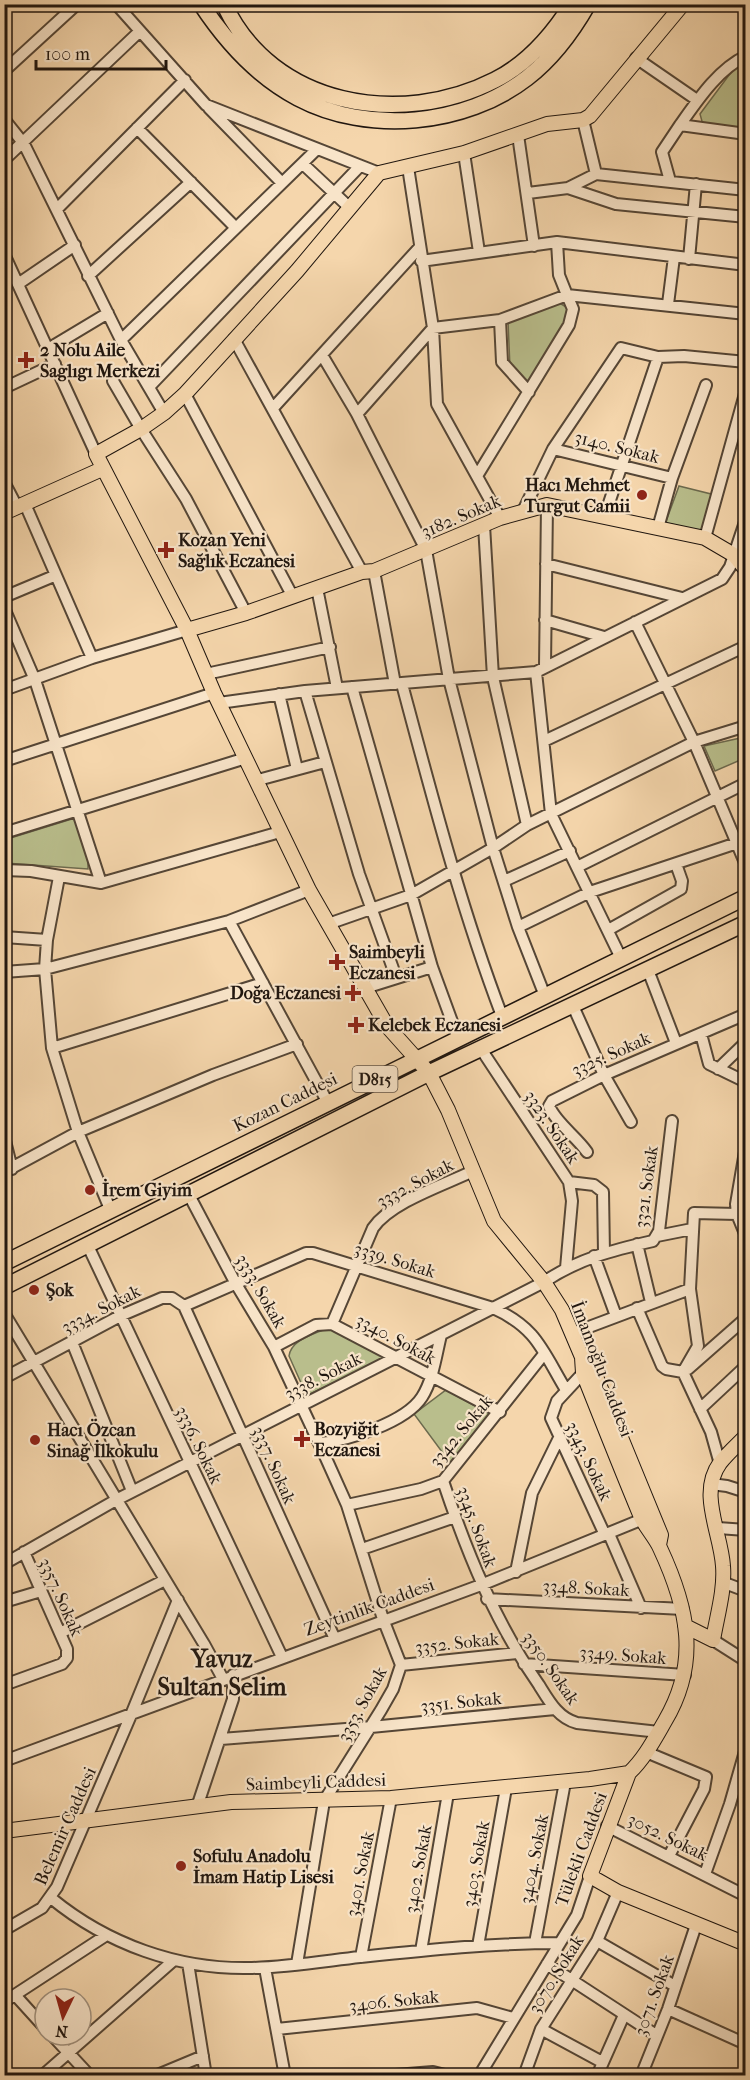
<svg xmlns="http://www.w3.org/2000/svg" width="750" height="2080" viewBox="0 0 750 2080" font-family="'IM FELL French Canon',serif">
	<rect width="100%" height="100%" fill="#f5d6ac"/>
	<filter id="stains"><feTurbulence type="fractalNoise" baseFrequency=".00333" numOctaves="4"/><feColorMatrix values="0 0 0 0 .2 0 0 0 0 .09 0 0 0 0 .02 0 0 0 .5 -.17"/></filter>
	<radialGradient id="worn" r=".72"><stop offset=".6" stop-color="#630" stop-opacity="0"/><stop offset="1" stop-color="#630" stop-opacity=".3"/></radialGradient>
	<path fill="#b9be8c" stroke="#6c6a4e" stroke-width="1.5" d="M745,60V130L703,125L700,114L735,67Z
		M556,301L568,308L567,323L527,387L510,368L508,321Z
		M679,486L711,494L713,498L702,532L665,524Z
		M745,737V758L715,771L704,746Z
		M75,818L88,855V869L5,863L4,840Z
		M325,1329L332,1330L392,1355L310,1394H306L289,1356C291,1340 312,1335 325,1329Z
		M446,1390L490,1414L451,1464L414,1414Z"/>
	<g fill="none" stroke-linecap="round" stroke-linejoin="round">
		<g stroke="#554636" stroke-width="14">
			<path id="minor" d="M116,4L206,105L379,173
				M636,58L697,100
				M4,71L77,4
				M209,108L282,183
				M4,119L24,144L121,340L164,413
				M583,120L596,174L746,190
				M680,125C697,101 718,69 746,56
				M137,128L235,227
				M518,135L534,246
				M464,153L479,252
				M4,160L140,31
				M303,164L350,208
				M408,167L433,328L437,404L500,518
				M670,181L662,152L680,125L746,134
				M568,188L596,174
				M528,193L568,188L616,204L746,217
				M58,208L185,80
				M4,254L96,454
				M689,259L696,184
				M421,261L557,242L746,265
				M88,276L191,182
				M18,284L75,245
				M668,304L674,257
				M500,320L502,362L529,392
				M234,339L362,572
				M121,340L316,150
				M48,349L108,313
				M322,355L357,414L426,550L449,679L493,848L518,927L545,996
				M113,381L141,429L186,499L246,613
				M149,387L360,166
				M4,388L55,364
				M185,394L293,597
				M274,407L419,248
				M357,414L433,328L500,320L567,295L559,275L557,242
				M553,449L672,478
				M477,476L569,325L573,309L567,295L746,314
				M4,482L17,507
				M25,504L92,658
				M524,509L553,449L621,348L658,357
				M605,515L658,357L684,356L746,362
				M484,525L493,677L527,825
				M658,528L672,478L706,385
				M705,538L746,390
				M546,564L682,598
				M374,571L395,684
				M317,588L337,688
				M4,597L54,576
				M4,608L35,680L101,883
				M545,620L604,637
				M635,622L694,742L746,865
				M545,666L547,505
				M536,672L551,814L621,958
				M206,674L330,647
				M402,684C432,796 461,908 502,1016
				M352,687L432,967L458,1038
				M4,690L92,658L187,630
				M305,691L359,874L396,977
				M279,694L297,769
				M219,703L305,691L536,672L722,579L730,567L746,519
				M544,741L746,646
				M4,761L214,693
				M258,780L325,762
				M4,833L246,758
				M579,866L746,783
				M4,870L31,871L101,883L280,832
				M59,877L47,940L45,969L52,1048L78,1132L110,1209
				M504,881L570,851
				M229,921L328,1103
				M328,924L411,895L493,848L527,825L694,742L746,726
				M518,927L590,892L746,840
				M608,930L681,889L682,881L676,864
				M4,937L47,940
				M648,970L676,1043
				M4,972L45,969L229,921L309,890
				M365,988L432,967
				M573,1006L604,1075L631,1122
				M701,1034L709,1064L746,1082
				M52,1048L263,983
				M481,1049L569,1182L572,1201L566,1268
				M718,1069L746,1042
				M4,1137L12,1169
				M746,1146L736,1204L737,1214L746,1236
				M587,1152C576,1136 556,1123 549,1106L552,1101L604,1075L746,1014
				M4,1172L78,1132L213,1075L297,1044
				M569,1182L594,1185L603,1192L604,1253
				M189,1195L236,1284L274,1347L325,1456L347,1505L383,1619L401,1665L393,1689L381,1710L324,1801L297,1964
				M657,1236L692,1229
				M637,1244L651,1302
				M88,1246L282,1657
				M594,1256L616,1316
				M184,1306L306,1253H313L493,1308C537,1328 542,1350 566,1390
				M637,1308L662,1366L666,1369L683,1372L711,1432L720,1464
				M4,1313L204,1644L223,1679
				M332,1324L373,1228C391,1202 444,1185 473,1171
				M573,1333L690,1289
				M72,1342L132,1491
				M274,1347L316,1325L332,1324L500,1412
				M688,1369L746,1318
				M683,1372L698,1346L690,1289L694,1213L737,1214
				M583,1373L557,1401L551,1418L605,1535
				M4,1378L120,1316L162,1298H172L184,1306L334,1637
				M700,1409L746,1366
				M319,1443C348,1441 406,1422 422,1397C433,1380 436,1355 441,1335
				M443,1481C467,1553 495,1622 539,1685C549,1701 558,1718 577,1723L659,1732
				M711,1484L727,1486L746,1492
				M347,1505L421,1489L443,1481L544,1354
				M718,1528L746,1530
				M609,1534L641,1608
				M362,1549L455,1517
				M4,1564L116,1500L544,1282C578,1259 613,1250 653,1241L659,1231L672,1121
				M516,1572L532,1493L559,1438
				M722,1582L746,1591
				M487,1599L683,1609
				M4,1602L41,1591
				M60,1633L165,1580
				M713,1640L746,1661
				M524,1664L685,1675
				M401,1665L517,1653
				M4,1685L62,1664L67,1658V1649L24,1552
				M221,1739L371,1727L555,1709
				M646,1752L706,1777L704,1789L669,1856
				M4,1761L481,1585L643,1519
				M197,1807L233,1699V1675
				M607,1826L746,1896
				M705,1874L730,1804L746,1748
				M51,1898C107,1944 178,1970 252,1968C288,1967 325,1961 360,1957C427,1950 493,1943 560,1943
				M4,1930L42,1908L57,1887L131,1715L178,1600
				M597,1941L675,1986
				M535,1943L565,1782
				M478,1946L506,1788
				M421,1951L448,1793
				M361,1957L391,1798
				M188,1963L206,2076
				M547,1964L656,2035
				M265,1968L285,2076
				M16,1996L45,2028
				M4,2002L105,1936
				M668,2009L746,2044
				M277,2029L477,2008L513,2018
				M541,2029L602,2062
				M52,2035L90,2076
				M42,2076L174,1960
				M155,2076L203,2056
				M383,2076L433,2072L449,2076
				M479,2076L577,1915L590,1876
				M524,2076L541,2029L597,1941L618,1892
				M597,2076L624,2015
				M641,2076L668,2009L696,1925"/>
		</g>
		<g stroke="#20160f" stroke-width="16">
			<path id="major" d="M683,4L590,116L583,120L547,124L464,153L379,173L297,271L185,394L164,413L141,429L96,454L187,630L214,693L309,890L387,1026L429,1073L448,1110L494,1221L544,1282L562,1310L582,1357L583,1373C602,1421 621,1469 641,1517C646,1528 655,1537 660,1548C688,1608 700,1662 665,1721C654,1740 644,1759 629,1773L590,1876L618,1892L746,1944
				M4,513L102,469
				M187,630L246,613L362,572L374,571L500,518L547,505L705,538L734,555L746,570
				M582,1357L592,1367L661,1535L659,1545
				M685,1626L713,1640C717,1616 725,1590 723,1566C721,1533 698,1493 720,1463C727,1454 737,1445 746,1436
				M4,1831L231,1802L391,1798L590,1779L629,1773"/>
		</g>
		<g stroke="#20160f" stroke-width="18">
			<path id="highway" d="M201,4C226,42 258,77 298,98C368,135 465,126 527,78C553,58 572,32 588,4
				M224,4C272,107 401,128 495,80C527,64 553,34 572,4
				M4,1263L746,897
				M4,1287L429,1073L746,923"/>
		</g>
		<use href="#minor" stroke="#f8e4c9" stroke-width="10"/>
		<use href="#major" stroke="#f5d6ac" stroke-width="14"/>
		<use href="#highway" stroke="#f5d6ac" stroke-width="15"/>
	</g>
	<g fill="#8f2418" stroke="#f8e4c9" stroke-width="2">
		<path d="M23 351h6v6h6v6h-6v6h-6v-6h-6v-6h6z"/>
		<circle cx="642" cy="495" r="6"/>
		<path d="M163 541h6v6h6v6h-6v6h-6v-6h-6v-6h6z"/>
		<path d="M334 953h6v6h6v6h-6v6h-6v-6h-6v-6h6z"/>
		<path d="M350 984h6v6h6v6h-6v6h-6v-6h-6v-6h6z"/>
		<path d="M353 1016h6v6h6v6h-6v6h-6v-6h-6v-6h6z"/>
		<circle cx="90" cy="1190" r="6"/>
		<circle cx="34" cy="1290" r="6"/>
		<path d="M299 1430h6v6h6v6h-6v6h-6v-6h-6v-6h6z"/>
		<circle cx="35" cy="1440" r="6"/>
		<circle cx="181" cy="1866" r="6"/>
	</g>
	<g text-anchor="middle" stroke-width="4.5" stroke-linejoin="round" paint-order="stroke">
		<rect fill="#f8e4c9" stroke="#615447" stroke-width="1.5" x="352.5" y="1066" width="45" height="26" rx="4.5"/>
		<g font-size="16" font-weight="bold" fill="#20160f">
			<text x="375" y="1085">D815</text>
		</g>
		<g font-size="18" font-weight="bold" fill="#20160f" stroke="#f8e4c9" text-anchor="start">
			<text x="40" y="356">2 Nolu Aile<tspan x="40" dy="21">Saglıgı Merkezi</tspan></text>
			<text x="630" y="491" text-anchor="end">Hacı Mehmet<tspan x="630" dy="21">Turgut Camii</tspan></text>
			<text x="178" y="546">Kozan Yeni<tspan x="178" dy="21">Sağlık Eczanesi</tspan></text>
			<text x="349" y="958">Saimbeyli<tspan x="349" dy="21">Eczanesi</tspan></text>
			<text x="341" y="999" text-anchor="end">Doğa Eczanesi</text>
			<text x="368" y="1031">Kelebek Eczanesi</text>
			<text x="102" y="1196">İrem Giyim</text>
			<text x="46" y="1296">Şok</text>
			<text x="314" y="1435">Bozyiğit<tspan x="314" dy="21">Eczanesi</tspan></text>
			<text x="47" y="1436">Hacı Özcan<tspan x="47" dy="21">Sinağ İlkokulu</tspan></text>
			<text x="193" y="1862">Sofulu Anadolu<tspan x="193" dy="21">İmam Hatip Lisesi</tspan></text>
		</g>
		<g font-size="18" fill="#20160f" stroke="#f8e4c9">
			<text transform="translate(617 447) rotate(14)" y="6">3140. Sokak</text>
			<text transform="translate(461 516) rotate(-23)" y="6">3182. Sokak</text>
			<text transform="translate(611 1054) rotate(-24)" y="6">3325. Sokak</text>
			<text transform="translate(285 1102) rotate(-26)" y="6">Kozan Caddesi</text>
			<text transform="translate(552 1127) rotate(56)" y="6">3323. Sokak</text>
			<text transform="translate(415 1183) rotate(-28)" y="6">3332. Sokak</text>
			<text transform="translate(646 1187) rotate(-82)" y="6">3321. Sokak</text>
			<text transform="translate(395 1260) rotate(17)" y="6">3339. Sokak</text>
			<text transform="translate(261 1291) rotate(60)" y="6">3333. Sokak</text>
			<text transform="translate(101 1309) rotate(-27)" y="6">3334. Sokak</text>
			<text transform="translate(396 1339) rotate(28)" y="6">3340. Sokak</text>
			<text transform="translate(602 1369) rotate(69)" y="6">İmamoğlu Caddesi</text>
			<text transform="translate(323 1376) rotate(-27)" y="6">3338. Sokak</text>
			<text transform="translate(461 1431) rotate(-50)" y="6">3342. Sokak</text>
			<text transform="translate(199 1445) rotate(64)" y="6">3336. Sokak</text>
			<text transform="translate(589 1461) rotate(65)" y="6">3343. Sokak</text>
			<text transform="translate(274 1465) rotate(66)" y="6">3337. Sokak</text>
			<text transform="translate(477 1527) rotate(70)" y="6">3345. Sokak</text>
			<text transform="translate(586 1588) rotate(3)" y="6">3348. Sokak</text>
			<text transform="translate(61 1597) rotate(66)" y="6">3357. Sokak</text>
			<text transform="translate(369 1607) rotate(-20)" y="6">Zeytinlik Caddesi</text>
			<text transform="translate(457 1643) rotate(-6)" y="6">3352. Sokak</text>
			<text transform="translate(623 1655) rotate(4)" y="6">3349. Sokak</text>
			<text transform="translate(551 1668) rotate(55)" y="6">3350. Sokak</text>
			<text transform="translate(461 1702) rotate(-6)" y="6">3351. Sokak</text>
			<text transform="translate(362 1704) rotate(-61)" y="6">3353. Sokak</text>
			<text transform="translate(316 1782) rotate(-2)" y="6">Saimbeyli Caddesi</text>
			<text transform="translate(65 1826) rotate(-66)" y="6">Belemir Caddesi</text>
			<text transform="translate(668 1837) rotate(26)" y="6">3052. Sokak</text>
			<text transform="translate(581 1849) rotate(-70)" y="6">Tülekli Caddesi</text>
			<text transform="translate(534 1859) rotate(-79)" y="6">3404. Sokak</text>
			<text transform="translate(476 1864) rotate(-80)" y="6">3403. Sokak</text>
			<text transform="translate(418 1869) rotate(-80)" y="6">3402. Sokak</text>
			<text transform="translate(360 1874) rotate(-79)" y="6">3401. Sokak</text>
			<text transform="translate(556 1974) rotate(-58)" y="6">3070. Sokak</text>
			<text transform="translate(654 1995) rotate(-70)" y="6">3071. Sokak</text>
			<text transform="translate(394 2001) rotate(-6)" y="6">3406. Sokak</text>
		</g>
		<g font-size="24" font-weight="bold" fill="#20160f" stroke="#f8e4c9">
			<text x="222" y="1667">Yavuz<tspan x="222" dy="28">Sultan Selim</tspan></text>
		</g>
	</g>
	<rect width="750" height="2080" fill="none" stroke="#f5d6ac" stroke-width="24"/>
	<rect x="6" y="6" width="738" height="2068" fill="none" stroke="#20160f" stroke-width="3"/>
	<rect x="12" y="12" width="726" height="2056" fill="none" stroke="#20160f" stroke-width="1.5"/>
	<g transform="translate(63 2017) rotate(185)"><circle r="28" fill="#f8e4c9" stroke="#a2927f" stroke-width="1.5"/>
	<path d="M0-4.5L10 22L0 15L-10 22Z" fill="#8f2418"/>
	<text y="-9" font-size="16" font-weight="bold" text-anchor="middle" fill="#20160f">N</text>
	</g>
	<path d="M36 60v9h130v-9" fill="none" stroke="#20160f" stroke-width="3"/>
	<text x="45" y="60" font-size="18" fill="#20160f" stroke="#f8e4c9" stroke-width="4.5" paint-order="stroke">100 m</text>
	<rect width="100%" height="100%" filter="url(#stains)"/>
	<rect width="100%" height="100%" fill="url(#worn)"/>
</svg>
